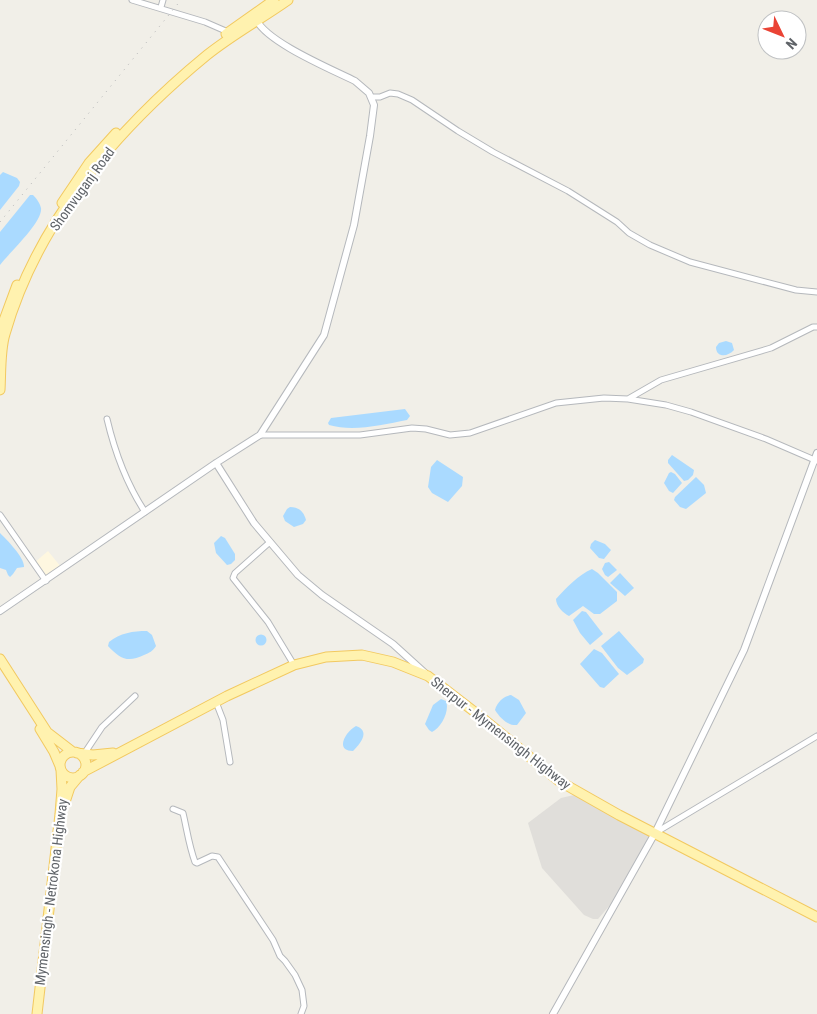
<svg xmlns="http://www.w3.org/2000/svg" width="817" height="1014" viewBox="0 0 817 1014" font-family="'Roboto Condensed',sans-serif">
	<rect width="100%" height="100%" fill="#f1efe8"/>
	<path fill="#fef7e0" d="M48,551L61,567L46,580L34,563Z"/>
	<path fill="#e0deda" d="M574,795L651,836L616,898L598,919H593L584,915L542,868L528,823L561,798Z"/>
	<path fill="#aadaff" d="M3,172L17,178L20,182L19,186L0,210V175Z
		M30,195H33C36,198 40,203 41,208C43,222 9,253 0,265V232Z
		M726,341L732,343L734,350C728,357 716,358 716,347L719,343Z
		M405,409L410,416L407,420C382,425 353,432 329,425L328,423L331,418Z
		M672,455L694,470L693,475L688,480L684,481L668,463V460Z
		M437,460L463,477L462,486L448,502L432,493L428,487L431,467Z
		M671,472L675,474L682,483L673,493L669,491L664,483L669,473Z
		M696,477L704,485L706,493L686,509L680,507L674,500L675,497Z
		M290,507C299,507 304,512 306,520L303,524L294,527L285,521L283,516L287,509Z
		M0,533C7,540 25,558 24,567L17,568L13,574L10,577L8,575L6,570L0,568Z
		M221,536L225,538L235,554V560L231,564L227,565L216,553L214,543Z
		M595,540L605,544L611,550L604,559L599,558L590,548L591,544Z
		M609,562L617,570L608,577L605,575L602,569L605,563Z
		M592,569L598,573L617,592V601L600,614H594L583,606L569,616C563,613 556,606 556,599C566,588 578,575 592,569Z
		M620,573L634,588L625,596L610,583Z
		M582,611L586,612L603,634L590,645L580,633L573,620Z
		M147,631L152,635L156,646C153,651 149,653 144,655C128,663 120,659 108,646L109,642C120,633 133,631 147,631Z
		M619,631L644,659L643,663L627,675L618,668L601,646Z
		M255.5 640a5.5 5.5 0 1 1 11 0a5.5 5.5 0 1 1-11 0Z
		M594,649L602,653L619,674L604,688L600,687L580,664Z
		M511,695L519,700L526,713L517,725C508,726 500,718 495,710C497,702 504,696 511,695Z
		M441,699L446,701C450,711 441,728 432,732L429,730L425,724L433,705Z
		M356,726C371,731 360,744 353,751C334,751 346,731 356,726Z"/>
	<g fill="none" stroke-linecap="round" stroke-linejoin="round">
		<g stroke="#b5b8bc" stroke-width="7">
			<path id="minor" d="M132,0L205,22L228,32
				M161,7L163,0
				M372,97H380L390,93L398,94L412,100L458,131L493,152L568,191L617,222L629,233L650,245L690,262L796,290L817,292
				M628,399L666,405L691,412L766,439L817,461
				M107,419C115,453 126,483 145,512
				M260,435H360L412,428L426,429L450,435L470,433L556,403L604,398L628,399L661,380L771,348L813,327H817
				M0,515L46,581
				M270,542L235,573L233,578L268,622L294,665
				M216,702L223,720L230,762
				M84,754L102,727L135,696
				M173,809L183,813C187,830 189,846 195,862L197,863L212,856L218,857L273,940L280,956L285,961L295,975L302,990L304,1006L301,1014
				M655,833L817,736"/>
		</g>
		<g stroke="#b5b8bc" stroke-width="8">
			<path id="tertiary" d="M216,463L254,523L298,575L322,595L393,644L425,673
				M0,611L216,463L260,435L324,335L354,225L370,136L374,105L369,93L355,81C331,69 266,42 256,19
				M553,1014L655,833L744,650L817,453"/>
		</g>
		<g stroke="#f2c960" stroke-width="11">
			<path id="primary" d="M226,34L274,0
				M62,203L89,163L116,133
				M0,331L17,285
				M0,390C1,373 0,350 5,334C37,222 118,128 207,55C232,35 261,19 288,0
				M0,659L47,732L73,752
				M40,729L54,752L60,766
				M60 765a13 13 0 1 1 26 0a13 13 0 1 1-26 0Z
				M77,753L93,755L113,753
				M83,772L227,696L294,665L326,657L362,655L393,662L428,676L476,713L559,781L619,815L817,917
				M65,802L70,787L80,775
				M37,1014L60,814L62,789L61,770"/>
		</g>
		<use href="#minor" stroke="#fff" stroke-width="5"/>
		<use href="#tertiary" stroke="#fff" stroke-width="6"/>
		<use href="#primary" stroke="#fff2af" stroke-width="9"/>
		<path stroke="#b6b7b8" stroke-width="1" stroke-dasharray="1 6" stroke-linecap="butt" d="M0,222L181,0"/>
	</g>
	<g text-anchor="middle" stroke-width="4.5" stroke-linejoin="round" paint-order="stroke">
		<g font-size="14" fill="#5f6368" stroke="#fff">
			<text transform="translate(82 189) rotate(-54)" y="5">Shomvuganj Road</text>
			<text transform="translate(501 733) rotate(38)" y="5">Sherpur - Mymensingh Highway</text>
			<text transform="translate(51 892) rotate(-83)" y="5">Mymensingh - Netrokona Highway</text>
		</g>
	</g>
	<g transform="translate(782 35) rotate(133)"><circle r="24" fill="#ffffff" stroke="#bfc1c3"/>
	<path d="M0-4L9 19L0 12L-9 19Z" fill="#ea4335"/>
	<text y="-8" font-size="14" font-weight="bold" text-anchor="middle" fill="#5f6368">N</text>
	</g>
</svg>
